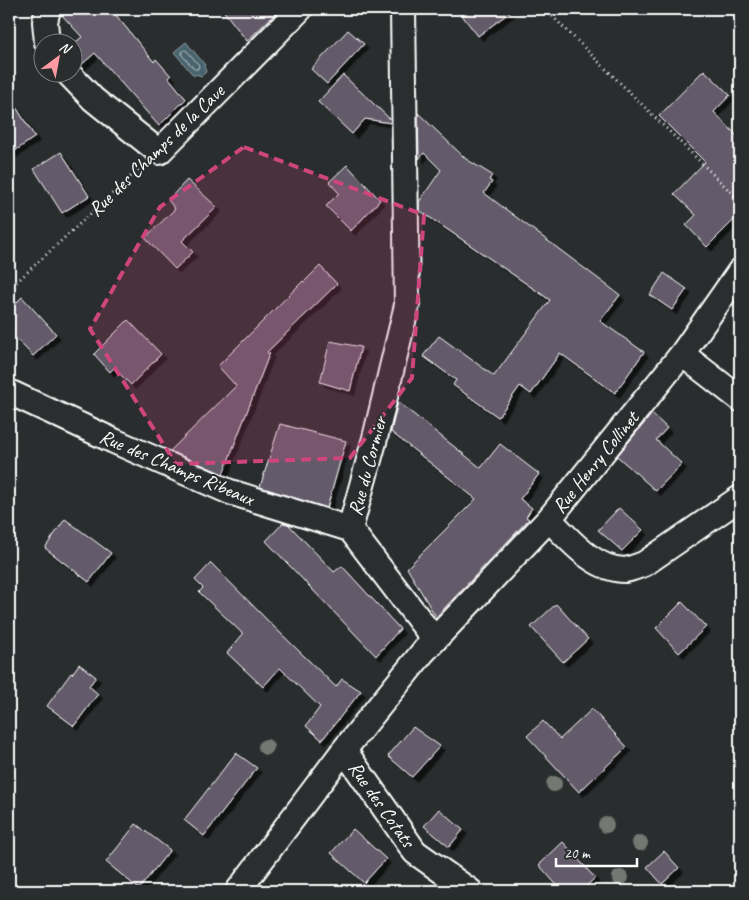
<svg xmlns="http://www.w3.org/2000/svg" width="749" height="900" viewBox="0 0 749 900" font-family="Caveat,sans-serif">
	<defs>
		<filter id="shadow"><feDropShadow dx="4.5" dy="4.5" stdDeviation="0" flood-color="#0009"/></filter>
	</defs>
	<rect width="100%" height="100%" fill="#2a2d2e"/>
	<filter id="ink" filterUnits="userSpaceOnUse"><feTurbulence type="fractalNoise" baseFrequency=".02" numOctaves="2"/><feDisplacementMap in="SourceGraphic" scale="10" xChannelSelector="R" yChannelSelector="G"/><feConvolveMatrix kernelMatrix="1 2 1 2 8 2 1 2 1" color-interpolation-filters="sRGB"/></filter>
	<g filter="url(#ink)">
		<path fill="#49646e" stroke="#92a2a8" d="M186,42L205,65L204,67L206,71L205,73L201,76L196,74L194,76L174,52Z"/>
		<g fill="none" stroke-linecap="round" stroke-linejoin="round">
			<path stroke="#b6c1c5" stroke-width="1" d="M185,50L187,51L199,65L198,69H194L182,55V52Z"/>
		</g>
		<path fill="#635a6b" stroke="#fff" filter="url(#shadow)" d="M61,9H111L154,62L156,59L171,76L169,78L186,99L159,126L95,53L80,66L72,60V45L82,37L61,14Z
			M222,9H280L247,41Z
			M457,9H514L478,36Z
			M348,30L364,44L327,84L311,69Z
			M704,70L730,95L714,112L740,139V214L707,247L686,225L696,215L674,194L705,162L659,116Z
			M343,75L391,120V123L365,119L352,134L318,102Z
			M9,96L35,137L9,155Z
			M418,113L466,159L492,175L489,180L492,182L484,193L620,295L600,321L644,352L615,393L560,353L531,394L520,386L498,417L453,385L456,380L423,356L439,336L494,376L550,300L419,210V202L441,170L424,153L419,159Z
			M61,152L89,196L62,213L34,169Z
			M347,165L380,200L351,231L326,206L339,193L329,182Z
			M187,180L217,207L182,241L193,252L175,269L145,238L175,209L168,200Z
			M320,266L337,284L267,352L269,354L270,352L223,474L170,451L236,386L218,366L303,281L304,282Z
			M664,273L687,289L672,310L650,295Z
			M22,297L56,334L33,356L9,331V310Z
			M128,320L161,354L131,385L114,368L110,372L94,354Z
			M330,341L361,347L350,391L320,382Z
			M398,402L481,468L500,444L539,474L520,499L532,508L526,517L529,519L436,617L407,568L476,499L391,432Z
			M652,414L667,428L656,440L682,464L656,491L617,456Z
			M280,424L346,441L327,508L260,487Z
			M619,508L643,530L622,551L598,530Z
			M65,519L111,553L89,582L45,548Z
			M283,523L288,524L334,572L342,566L400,629L376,656L266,541Z
			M211,563L269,622L336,687L342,679L361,691L322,740L306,726L320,707L280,668L263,687L227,653L243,634L199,592L203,588L195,580Z
			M682,602L706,627L679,653L656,628Z
			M556,604L588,639L563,662L531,627Z
			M79,664L96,677L89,686L98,694L74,726L47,706L71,673L72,674Z
			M592,709L627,747L579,792L527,736L543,721L560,739Z
			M413,727L440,746L412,777L388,756Z
			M236,753L257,768L204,836L184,820Z
			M439,809L463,830L449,847L424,826Z
			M136,824L170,850L139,889L106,862Z
			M353,829L386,859L364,883L331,853Z
			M563,842L595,878L581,891H562L539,865Z
			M664,851L679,868L662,884L647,867Z"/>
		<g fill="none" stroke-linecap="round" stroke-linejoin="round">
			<g stroke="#fff" stroke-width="28">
				<path id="minor" d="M403,9L407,305L375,438L350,529L434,639
					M47,42L45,22L48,9
					M67,72L93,99L159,152L300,9
					M682,354L740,399
					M9,392L114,441L230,492L350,529
					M549,519C569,539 594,570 625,570C631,569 638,566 644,564L740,498
					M344,750L415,852L470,891
					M238,891L344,750L423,652L549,519L682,354L740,271"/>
			</g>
			<path stroke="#fff" stroke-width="3" stroke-dasharray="1 4" stroke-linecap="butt" d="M545,9L740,201
				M9,289L139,169"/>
			<use href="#minor" stroke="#2a2d2e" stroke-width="24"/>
		</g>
		<g fill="#747872">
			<circle cx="266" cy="747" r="8"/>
			<circle cx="554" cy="784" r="8"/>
			<circle cx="606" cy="825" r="8"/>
			<circle cx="640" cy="843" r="8"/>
			<circle cx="620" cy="878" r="8"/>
		</g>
	</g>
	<path fill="#ce467c" fill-opacity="0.2" stroke="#ce467c" stroke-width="4" stroke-dasharray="10 6" stroke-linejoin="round" d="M244,147L424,215L412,378L350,458L176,464L90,329L160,207Z"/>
	<g text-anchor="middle" stroke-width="4" stroke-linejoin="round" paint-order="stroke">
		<g font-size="20" fill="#fff" stroke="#2a2d2e">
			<text transform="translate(156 150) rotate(-44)" y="7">Rue des Champs de la Cave</text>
			<text transform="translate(595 462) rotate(-51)" y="7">Rue Henry Collinet</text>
			<text transform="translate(367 466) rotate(-75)" y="7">Rue du Cormier</text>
			<text transform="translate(177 467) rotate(23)" y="7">Rue des Champs Ribeaux</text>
			<text transform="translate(382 804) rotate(55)" y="7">Rue des Cotats</text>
		</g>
	</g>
	<rect width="749" height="900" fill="none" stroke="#2a2d2e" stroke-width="30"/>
	<rect x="15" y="15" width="719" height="870" fill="none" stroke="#fff" stroke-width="2" filter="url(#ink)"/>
	<g transform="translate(58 58) rotate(32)"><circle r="24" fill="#2a2d2e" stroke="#7f8182"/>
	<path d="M0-4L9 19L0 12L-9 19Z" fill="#ff9aa2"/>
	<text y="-8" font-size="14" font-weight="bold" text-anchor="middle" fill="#ffffff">N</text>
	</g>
	<path d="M556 858v8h81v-8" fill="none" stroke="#ffffff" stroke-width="2.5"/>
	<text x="564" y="858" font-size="15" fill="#ffffff" stroke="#2a2d2e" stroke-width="4" paint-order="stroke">20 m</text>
</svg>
